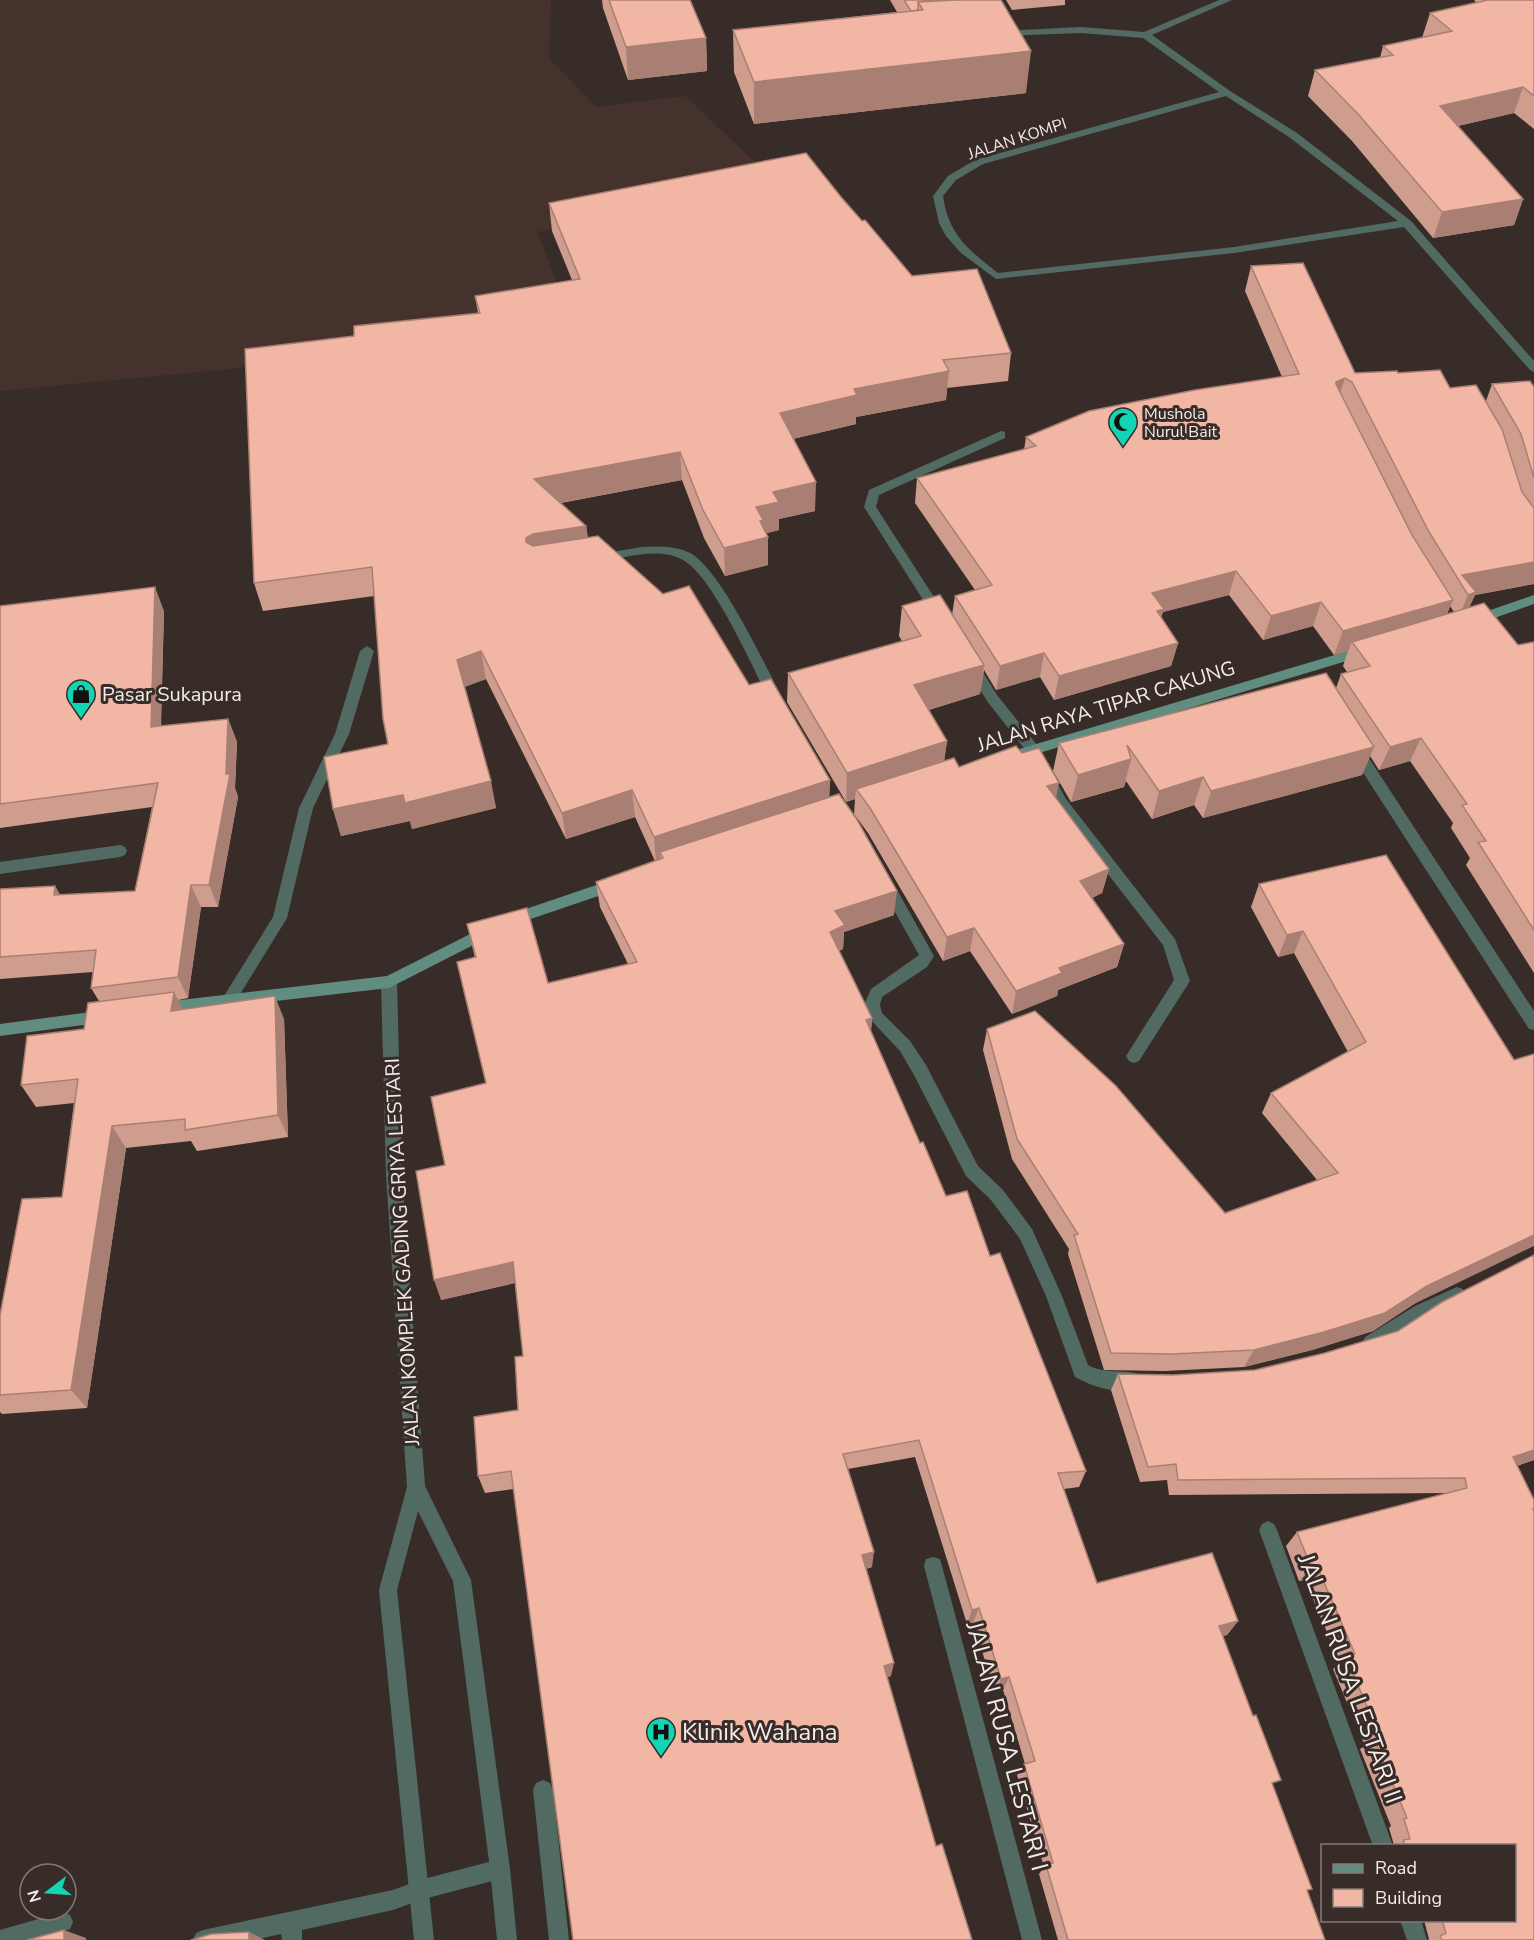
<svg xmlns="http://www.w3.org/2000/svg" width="1534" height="1940" viewBox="0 0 1534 1940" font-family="'Nunito Sans',sans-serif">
	<rect width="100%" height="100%" fill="#382c29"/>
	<path fill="#45322c" d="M0,0H551L549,58L596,107L686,96L773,180L538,232L567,313L230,369L0,391Z"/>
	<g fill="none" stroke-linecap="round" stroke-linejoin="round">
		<path fill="#516b63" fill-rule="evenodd" d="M1219,0H1232L1152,35L1230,91L1297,133L1411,221L1534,361V372L1530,370L1404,227L1234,253L996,279L961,253L946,236L939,223L933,196L948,176L975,160L1219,92L1143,38L1081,33L1001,36L998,35V31L1081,27L1144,32ZM1226,96L1289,137L1398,221L1234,247L998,273C968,249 949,236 943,196L956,180L983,164Z
			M1001,431L1005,432V438L879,495L876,507L945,614L944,617H934L864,507L869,490Z
			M642,547C658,546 678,546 692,554C723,574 764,664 783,699L781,702H771C753,670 713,574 681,559C658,547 623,558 599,562L593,558L599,554Z
			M971,659L976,661L997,695L1037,745L1066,799L1175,939L1190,981L1139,1061L1134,1063L1129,1061L1126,1056L1174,980L1163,945L1056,807L1027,752L987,701L966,667L964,664Z
			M1356,745L1361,746L1534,1011V1030L1529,1029L1351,754L1349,750L1351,746Z
			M120,845L125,847L127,851L125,855L120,857L0,874V862Z
			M543,1780L550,1783L553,1790L569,1940H549L533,1790L536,1783Z
			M500,1859L507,1862L510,1869L507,1876L500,1879L420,1900L393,1910L302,1930V1940H282L281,1934L254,1940H193L196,1933L203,1930L393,1890L420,1880Z"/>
		<path fill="#516b63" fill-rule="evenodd" d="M367,646L374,651L349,734L313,808L287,918L234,1004L229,1006L224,1004L221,1000L224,996L273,917L299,808L335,734L360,651Z
			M887,879L892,881L934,956L927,967L882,997L880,1005L882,1013L910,1041L926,1065L978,1166L1003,1190L1032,1229L1062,1296L1088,1365C1105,1375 1123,1368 1141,1375L1144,1381L1141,1387C1120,1395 1094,1388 1075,1377L1046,1296L1020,1239L991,1200L966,1176L914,1075L900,1051L867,1016L864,1005L871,989L919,955L880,885L882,881Z
			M389,976L394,978L397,982L402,1175L425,1486L471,1580L510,1869L517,1940H497L490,1869L453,1581L418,1511L397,1590L434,1940H414L379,1590L407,1487L386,1175L381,982L384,978Z
			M1457,1287L1463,1289L1465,1295L1463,1301L1427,1318L1385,1346L1371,1351L1365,1349L1362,1343L1365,1337L1415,1306Z
			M1268,1521L1274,1524L1277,1530L1393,1846H1373L1259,1530L1262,1524Z
			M933,1557L940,1559L942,1566L1042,1940H1022L924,1566L926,1559Z
			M63,1912L70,1915L73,1922L70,1929L36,1940H0V1930Z
			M1400,1920H1421L1427,1940H1407Z"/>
		<path fill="#618c80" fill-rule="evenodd" d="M1534,595V604L1475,625L1469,620L1470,617Z
			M1365,646L1372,651L1370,654L1003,764L996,759L1003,754Z
			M617,878L622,880L624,884L622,888L510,926L505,924L503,920L505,916Z
			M488,925L493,927L495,931L493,935L389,988L163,1014L158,1012L155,1008L158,1004L163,1002L387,976Z
			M106,1010L111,1011L114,1016L111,1021L106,1022L0,1036V1024Z"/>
	</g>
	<path fill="#cf9d8d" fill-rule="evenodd" d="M602,0H690L706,38L707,71L628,80L603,8Z
		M890,0H1001L1026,93L754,124L734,72L733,30L897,12Z
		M1006,0H1065V5L1012,10Z
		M1474,0H1534V129L1514,113L1458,126L1523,199L1514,225L1433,238L1352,141L1308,96L1315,70L1380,58L1383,46L1422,38L1430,13L1477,3Z
		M841,197L912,276L1011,353L1008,381L947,388L946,400L856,417V424L793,439L815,511L779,519V530L766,533L768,537V565L725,576L704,538L682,480L561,503L586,526L588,538L749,685L830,780L829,797L894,915L844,932L843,949L839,951L872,1018L871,1032L920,1143L946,1196L990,1256L1086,1471L1079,1487L1064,1489L1097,1583L1238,1621L1227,1635L1223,1636L1273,1786L1307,1891L1325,1940H1058L1039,1874L1044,1867L1017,1775L1024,1764H1025L1003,1690L995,1692L973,1623L967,1624L915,1457L848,1469L872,1567L866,1569L891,1676L887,1677L936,1846L972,1940L513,1489L485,1493L478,1476L518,1410L523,1356L515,1283L441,1300L445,1165L486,1083L475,958L467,924L548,983L628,964L600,907L596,882L655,861L635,817L566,839L486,679L464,687L496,808L412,829L410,821L341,836L333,809L388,744L374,596L263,611L254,583L354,336L478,313L475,296L572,280L552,231L549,203Z
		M1251,266L1355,373H1398L1450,388L1486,401L1492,384L1534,387V584L1475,595L1469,608L1518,645L1534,642V973L1466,865L1470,858L1451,828L1453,823L1410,761L1379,770L1370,756L1362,775L1203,818L1194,805L1152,819L1126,781L1124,787L1071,802L1053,771L1059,743L1336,688L1341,674L1347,672L1343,666L1348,651L1334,655L1313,626L1263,640L1229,595L1163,612L1161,617L1178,643L1171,666L1054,700L1040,677L996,690L984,670L980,694L929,710L947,741L944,761L959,767L1056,799L1109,869L1102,893L1092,898L1124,944L1117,967L1058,990L1057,996L1012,1014L970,951L943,961L868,833L854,814L855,799L846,802L787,702L788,673L902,641L899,636L902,606L952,615L955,596L975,590L915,503L917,478L1024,450L1026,437L1282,377L1245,291ZM1450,606L1454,612L1447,614Z
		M0,606L164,611L161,726L228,719L237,742L235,788L238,797L218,907H201L188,998L178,1000L183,1010L284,1019L288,1137L197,1151L191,1141L126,1148L87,1408L2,1414L0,1412V1315L62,1197L74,1103L36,1107L21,1085L84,1029L99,1001L91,988L93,972L0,979V889L55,886L60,895L135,891L152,807L0,828Z
		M1259,884L1514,1060L1414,1304L1373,1331L1312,1350L1244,1367L1165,1371L1104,1370L1068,1254L1069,1249L1012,1159L983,1050L987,1029L1225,1213L1317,1180L1262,1113L1271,1093L1348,1052L1294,953L1278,957L1251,907Z
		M1534,1255V1460L1517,1466L1534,1940H1428L1429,1939L1424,1920H1515V1845H1393H1394L1389,1828L1391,1826L1360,1749L1365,1746L1333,1669L1340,1663L1305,1580L1299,1581L1286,1546L1297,1532L1449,1493L1169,1495L1167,1480L1140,1482L1111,1390L1118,1374L1173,1375L1255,1370L1325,1353L1398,1331Z"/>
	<path fill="#a97f73" d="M706,38L707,71L628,80L626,47Z
		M1031,51L1026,93L754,124V82Z
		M1523,87L1514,113L1431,132L1440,106Z
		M1523,199L1514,225L1433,238L1442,212Z
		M949,371L946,400L856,417V424L780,442V413L854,389Z
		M1345,378L1337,402L1329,406L1336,382Z
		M680,452L682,480L538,507L534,479Z
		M816,482L815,511L779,519V530L764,534L768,537V565L725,576L724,548L756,507L773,492Z
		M586,526L589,554L537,562L526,542V538L533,534Z
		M1534,562V584L1475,595L1465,616L1458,619L1468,595L1462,575Z
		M1236,571L1229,595L1163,612L1157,633L1152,593Z
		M155,587L164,611L160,750L151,727Z
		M1453,600L1443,624L1352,642L1348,651L1334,655L1343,631Z
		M1321,602L1313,626L1263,640L1271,616Z
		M1178,643L1171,666L1054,700L1059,676Z
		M481,651L486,679L462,688L457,660Z
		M1044,653L1040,677L996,690L1000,666Z
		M984,665L980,694L912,715L914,685Z
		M228,719L237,742L235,788L238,797L218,907L209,885L226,774Z
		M1421,738L1410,761L1379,770L1390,747Z
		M947,741L943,770L856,789L855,799L846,802L847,773Z
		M1374,747L1362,775L1203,818L1211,791Z
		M1131,759L1124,787L1071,802L1078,775Z
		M1203,777L1194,805L1152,819L1159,791Z
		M830,780L829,807L663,858L660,852L661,862L656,863L654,837Z
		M491,781L496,808L412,829L405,803Z
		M1059,783L1054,808L1047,786Z
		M632,790L635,817L566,839L562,813Z
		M403,795L410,821L341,836L333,809Z
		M1109,869L1102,893L1074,905L1080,881Z
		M191,885L201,907L188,998L178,977Z
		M55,886L67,908L54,895Z
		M897,891L894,915L844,932L843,949L828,956L830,932L835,911Z
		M974,928L970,951L943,961L947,937Z
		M1303,931L1294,953L1278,957L1287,935Z
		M1124,944L1117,967L1058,990L1057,996L1012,1014L1016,991L1059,968Z
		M174,992L186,1015L171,1011Z
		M275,996L284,1019L288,1137L278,1115Z
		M872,1018L870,1041L866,1020Z
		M112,1126L126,1148L87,1408L71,1390Z
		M1534,1235V1246L1414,1304L1373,1331L1312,1350L1244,1367L1254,1350L1427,1286Z
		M513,1262L519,1282L441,1300L434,1280Z
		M1534,1450V1460L1497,1472L1513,1457Z
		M874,1552L872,1567L859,1570L862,1555Z
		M1317,1566L1305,1580L1299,1581L1311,1567Z
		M979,1608L973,1623L967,1624L972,1610Z
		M1238,1621L1227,1635L1208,1640L1219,1626Z
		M894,1663L891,1676L881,1679L884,1666Z
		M1009,1677L1003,1690L995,1692L1001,1679Z
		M64,1930L86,1938V1940H64Z
		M249,1932L265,1940H249Z"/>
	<path fill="#f1b6a4" stroke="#a97f73" stroke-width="1.5" d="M609,0H690L706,38L626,47Z
		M904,0H955L918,2V10L911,11Z
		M956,0H1001L1031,51L754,82L733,30L923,10L918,2Z
		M1488,0H1534V96L1523,87L1440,106L1523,199L1442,212L1359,115L1315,70L1393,55L1383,46L1452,31L1430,13Z
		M806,153L841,197L862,221L865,220L912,276L977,269L1011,353L943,360L949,371L854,389L857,395L780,413L816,482L773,492L779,502L756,507L763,520L760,521L768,537L724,548L703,510L680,452L534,479L586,526L533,534L526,538V542L533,546L598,536L663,594L689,586L749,685L771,679L830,780L654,837L632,790L562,813L481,651L457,660L491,781L405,803L403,795L333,809L324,757L388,744L383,719L372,567L254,583L245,349L354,336V326L480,313L475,296L580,279L549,203Z
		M1303,263L1355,373L1397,371L1398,373L1440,370L1450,388L1476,385L1502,429L1522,492L1534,508V562L1462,575L1476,592L1468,595L1429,532L1352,382L1345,378L1336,382V384L1412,535L1453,600L1343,631L1321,602L1271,616L1236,571L1152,593L1164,609L1157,611L1178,643L1059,676L1044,653L1000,666L955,596L992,585L917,478L1036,446L1026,437L1089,411L1195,390L1299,374L1251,266Z
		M1530,381L1534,387V478L1521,434L1492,384Z
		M155,587L151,727L228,719L226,774H230L209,885H191L178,977L91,988L96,950L0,957V889L55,886L54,895L135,891L158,783L0,804V606Z
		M940,595L984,665L914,685L947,741L847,773L788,673L921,636L902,606Z
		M1484,603L1518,645L1534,642V930L1478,842L1486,841L1462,805L1467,804L1421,738L1390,747L1341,674L1370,666L1352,642Z
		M1326,673L1374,747L1211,791L1203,777L1159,791L1127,745L1131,759L1078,775L1059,743Z
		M1016,746L1022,753L1039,748L1059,783L1047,786L1109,869L1080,881L1124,944L1059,968L1062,973L1016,991L974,928L947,937L870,808L856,789L954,758L959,767Z
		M839,794L856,818L897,891L835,911L845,925L830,932L872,1018L866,1020L920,1143L923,1142L946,1196L967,1191L990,1256L1000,1253L1086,1471L1058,1473L1097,1583L1212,1553L1238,1621L1219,1626L1253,1716L1256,1715L1281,1780L1272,1783L1312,1889L1307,1890L1325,1940H1068L1046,1865L1053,1863L1024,1764L1035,1761L1009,1677L1001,1679L979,1608L972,1610L919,1440L843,1454L874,1552L862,1555L894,1663L884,1666L936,1846L942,1844L972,1940H573L511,1471L478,1476L474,1417L518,1410L515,1357L523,1356L513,1262L434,1280L416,1171L445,1165L431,1097L486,1083L457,962L476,957L467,924L527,908L548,983L637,962L596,882L663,858L660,852Z
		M1386,855L1514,1060L1534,1054V1235L1427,1286L1385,1313L1324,1332L1254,1350L1173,1354L1111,1353L1074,1235L1078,1234L1017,1139L987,1029L1035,1011L1116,1086L1225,1213L1338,1173L1271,1093L1366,1042L1303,931L1287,935L1259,884Z
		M174,992L171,1011L275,996L278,1115L185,1130V1119L112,1126L71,1390L0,1395V1315L22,1199L62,1197L78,1079L21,1085L27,1036L84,1029L88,1003Z
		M1534,1255V1450L1513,1457L1534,1500V1509H1533L1534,1511V1940H1442L1440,1936L1446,1933L1442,1920H1515V1845H1405L1403,1840L1410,1839L1404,1819L1407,1818L1374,1739L1380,1737L1346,1657L1355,1654L1317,1566L1311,1567L1297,1532L1467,1488L1465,1478L1178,1480L1176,1464L1148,1467L1118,1374L1173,1375L1255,1370L1325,1353L1398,1331L1442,1302Z
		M64,1930V1940H27Z
		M249,1932V1940H191L211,1934Z"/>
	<defs>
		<g id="mosque-pin" transform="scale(1.5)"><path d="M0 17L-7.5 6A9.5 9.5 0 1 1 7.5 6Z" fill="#13d5b3" stroke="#382c29"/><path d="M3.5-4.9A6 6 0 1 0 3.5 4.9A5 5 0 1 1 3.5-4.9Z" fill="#111"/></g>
		<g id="shop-pin" transform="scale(1.5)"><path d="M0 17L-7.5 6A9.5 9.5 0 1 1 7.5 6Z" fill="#13d5b3" stroke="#382c29"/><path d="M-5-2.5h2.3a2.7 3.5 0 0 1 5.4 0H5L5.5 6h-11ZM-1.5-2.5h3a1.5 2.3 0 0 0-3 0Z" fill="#111"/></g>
		<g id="hospital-pin" transform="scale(1.5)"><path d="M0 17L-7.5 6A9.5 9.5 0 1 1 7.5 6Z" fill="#13d5b3" stroke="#382c29"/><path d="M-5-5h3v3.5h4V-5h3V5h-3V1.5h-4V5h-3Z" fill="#111"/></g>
	</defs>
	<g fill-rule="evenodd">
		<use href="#mosque-pin" x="1123" y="422"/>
		<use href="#shop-pin" x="81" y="694"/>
		<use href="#hospital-pin" x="661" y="1732"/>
	</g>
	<g text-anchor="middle" stroke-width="6" stroke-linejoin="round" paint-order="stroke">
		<g font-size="16" fill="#f4ece9" stroke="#382c29">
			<text transform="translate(1017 138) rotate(-18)" y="6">JALAN KOMPI</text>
		</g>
		<g font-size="16" fill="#f4ece9" stroke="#382c29" text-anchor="start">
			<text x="1144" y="419">Mushola<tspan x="1144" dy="18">Nurul Bait</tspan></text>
		</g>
		<g font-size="20" fill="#f4ece9" stroke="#382c29" text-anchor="start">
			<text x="102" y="701">Pasar Sukapura</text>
		</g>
		<g font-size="20" fill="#f4ece9" stroke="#382c29">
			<text transform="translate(1106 706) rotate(-17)" y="7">JALAN RAYA TIPAR CAKUNG</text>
			<text transform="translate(402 1252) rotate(-93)" y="7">JALAN KOMPLEK GADING GRIYA LESTARI</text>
		</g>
		<g font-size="24" fill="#f4ece9" stroke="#382c29">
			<text transform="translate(1350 1679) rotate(70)" y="8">JALAN RUSA LESTARI II</text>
			<text transform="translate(1007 1746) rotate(75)" y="8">JALAN RUSA LESTARI I</text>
		</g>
		<g font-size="24" fill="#f4ece9" stroke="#382c29" text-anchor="start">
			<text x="682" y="1740">Klinik Wahana</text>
		</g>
	</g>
	<rect x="1321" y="1844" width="195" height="78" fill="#382c29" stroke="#837976" stroke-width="1.5"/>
	<rect x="1333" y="1864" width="30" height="9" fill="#618c80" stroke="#837976" stroke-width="1.5"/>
	<text x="1375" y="1874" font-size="18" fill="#f4ece9">Road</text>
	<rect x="1333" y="1889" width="30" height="18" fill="#f1b6a4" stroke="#837976" stroke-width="1.5"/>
	<text x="1375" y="1904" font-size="18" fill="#f4ece9">Building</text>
	<g transform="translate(48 1892) rotate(253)"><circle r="28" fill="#382c29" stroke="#837976" stroke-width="1.5"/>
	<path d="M0-4.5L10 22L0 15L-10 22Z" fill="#13d5b3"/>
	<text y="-9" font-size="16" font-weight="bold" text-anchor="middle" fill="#f4ece9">N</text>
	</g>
</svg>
